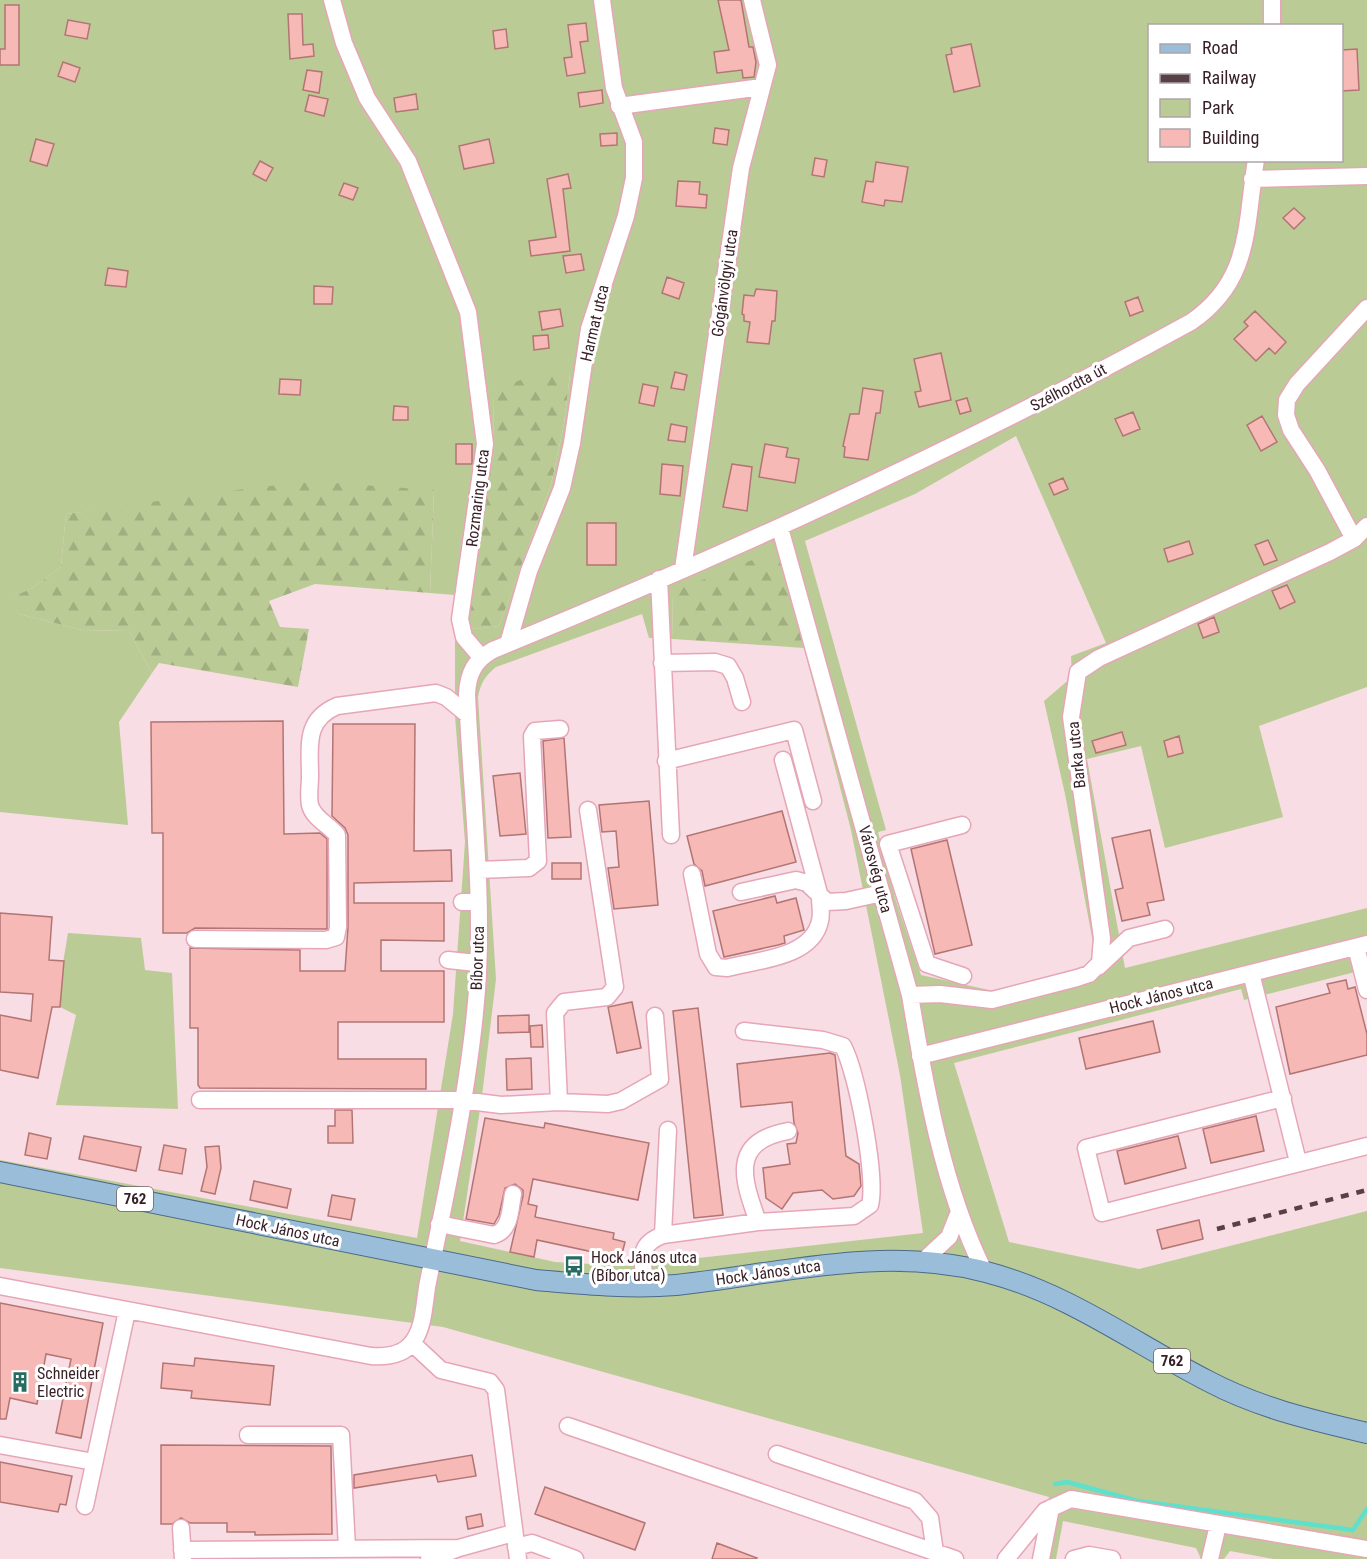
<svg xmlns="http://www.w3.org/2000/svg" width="1367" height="1559" viewBox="0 0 1367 1559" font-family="'Roboto Condensed',sans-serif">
	<defs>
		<pattern id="forest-firs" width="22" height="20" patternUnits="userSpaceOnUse" patternTransform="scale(1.5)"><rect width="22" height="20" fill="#bbcb95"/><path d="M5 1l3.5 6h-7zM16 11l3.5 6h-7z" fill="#a1ae80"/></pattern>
	</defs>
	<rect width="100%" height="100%" fill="#f8dde4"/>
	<path fill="#bbcb95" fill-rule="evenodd" d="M0,0H1367V687L1259,726L1283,817L1165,848L1141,746L1087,759L1125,968L1367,908V969L1244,1000L1241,989L954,1063L1009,1242L1139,1269L1367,1211V1559H1273L1230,1551L1224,1559H1201L1196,1548L1063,1521L1056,1559H1040L1049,1497L443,1327L0,1268V1160L417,1238L453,1014L465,842L455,716V595L430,593L434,490L140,506L66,514L61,567L34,587L10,599L19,614L82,630L129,631L152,673L119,722L128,825L0,812ZM1150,26H1342V160H1150ZM570,374L564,424L551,485L499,626L474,629L464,625L493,454L494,392ZM1016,436L1106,643L1071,656L1072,677L1044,701L1065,794L1095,953L1091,963L1083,968L998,992L921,975L896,901L878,832L886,830L805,541L915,494ZM786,578L851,830L900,1075L923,1233L626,1266L555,1262L460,1241L482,1096L496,979L478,697C481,683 484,677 496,667L642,614L649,638L673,639L672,592Z
		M68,933L141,938L145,970L172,973L178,1109L56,1105L76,1015L56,1005Z"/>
	<path fill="url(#forest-firs)" d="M540,371L570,374L564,424L551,485L499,626L474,629L464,625L493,454L494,392Z
		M318,482L434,490L430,593L315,584L269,601L280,627L309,629L298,687L159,663L152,673L129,631L82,630L19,614L9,599L34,587L61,567L66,514C150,504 233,487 318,482Z
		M777,550L804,648L673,639L672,592Z"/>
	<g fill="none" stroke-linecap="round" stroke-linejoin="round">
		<path stroke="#5ee0cc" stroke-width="4.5" d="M1055,1484L1067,1482L1138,1501L1353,1530L1367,1509"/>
	</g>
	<path fill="#f6b9b6" stroke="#b37574" stroke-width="1.5" d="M718,0H741L749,47H753L756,62L754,77L743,78L742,70L717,73L714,52L729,50Z
		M5,5H19V65H0V49H5Z
		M288,14H302L303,45L313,44L314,56L290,59Z
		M68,20L90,24L87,39L65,35Z
		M586,23L588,41L580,42L585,73L567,76L564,58L572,57L568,25Z
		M506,29L508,47L495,49L493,31Z
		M971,44L980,86L954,92L946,55L952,54L951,48Z
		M1357,49L1359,90L1341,91V50Z
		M63,62L80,68L75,82L58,76Z
		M307,70L322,72L319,93L303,90Z
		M602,90L603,103L580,107L578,93Z
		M416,94L418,109L396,112L394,98Z
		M309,95L328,99L324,116L305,111Z
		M715,128L729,130L727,145L713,143Z
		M617,133V145L601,146L600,134Z
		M36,139L54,144L47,166L30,161Z
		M489,139L494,163L464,169L459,146Z
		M815,158L827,160L824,177L812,175Z
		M260,161L273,168L266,181L253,174Z
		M876,162L908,167L902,202L885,200L884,206L862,202L866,181L873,182Z
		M568,174L571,188L563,189L570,251L531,256L529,241L556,237L547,179Z
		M678,181L700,182L699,194L707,195L706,208L676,206Z
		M344,183L358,188L353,200L339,195Z
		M1294,208L1305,218L1294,229L1283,218Z
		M581,254L584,270L566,273L563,256Z
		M108,268L128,271L126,287L105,285Z
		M667,277L684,283L679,299L662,293Z
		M314,286L333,287L332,304H314Z
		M756,289L777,291L775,321H772L769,344L747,342L750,322L744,321V315L742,314L744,295L754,296Z
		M1138,297L1143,311L1130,316L1125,302Z
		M560,309L563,326L542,330L539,312Z
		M1255,311L1286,342L1275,354L1269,348L1256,361L1234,339L1248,326L1244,322Z
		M548,335L549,348L534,350L533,336Z
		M941,353L951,400L919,407L915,392L921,391L914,359Z
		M675,372L687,375L684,390L671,388Z
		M280,379L301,380L300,395L279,394Z
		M643,384L658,387L654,406L639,403Z
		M863,388L883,391L880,413H876L868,460L844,457L845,447L843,446L850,414H859Z
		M967,398L971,411L960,414L956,401Z
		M394,406L408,407V420H393Z
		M1133,412L1140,429L1123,436L1115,419Z
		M1262,416L1277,442L1261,451L1247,425Z
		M671,424L687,427L685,442L668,440Z
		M456,444H472V464H456Z
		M765,444L788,448L786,457L799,459L795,483L759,477Z
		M662,464L683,466L680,496L660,494Z
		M732,464L752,467L747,511L723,507Z
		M1063,478L1068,489L1054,495L1049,484Z
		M587,523H616V565H587Z
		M1268,540L1277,560L1264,565L1255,545Z
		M1189,541L1193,554L1168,562L1164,549Z
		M1287,585L1295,602L1280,609L1272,591Z
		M1214,617L1219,632L1203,638L1198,624Z
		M283,721L284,834L320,833L327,839V929L195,928L187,933H163V833H152L151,722Z
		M333,724H415L414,851L451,850L452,881L354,883V903H444V941L381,940V971H444V1022H338V1059H426V1089L200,1088L198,1085V1028H190V948L300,950V971H345L348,927V835L345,828L332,816Z
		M1122,732L1126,745L1096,753L1092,741Z
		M1179,736L1183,753L1168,757L1164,741Z
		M564,738L571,837L548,838L543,741Z
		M520,773L526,834L500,836L493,776Z
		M649,801L658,905L614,909L608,868L619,867L616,831L602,832L599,805Z
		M782,811L796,862L705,886L702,871L694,864L687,836Z
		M1150,830L1164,900L1147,903L1150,915L1122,921L1115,890L1123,888L1112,838Z
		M947,840L972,945L935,954L911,849Z
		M552,863H581V879H552Z
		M775,896L777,903L796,898L804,930L784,936L785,943L778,945L724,957L713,911Z
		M0,913L52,917L49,960L64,961L60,1007H52L38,1078L0,1070V1015L31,1021L33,994L0,992Z
		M1346,980L1348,989L1355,987L1367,1034V1055L1290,1074L1276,1007L1330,993L1327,984Z
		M632,1002L641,1048L617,1053L608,1007Z
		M698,1008L723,1215L694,1218L673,1011Z
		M529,1015V1032L498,1033V1016Z
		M1153,1021L1160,1052L1086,1069L1079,1038Z
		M542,1025L543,1047H531L530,1026Z
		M830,1053L835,1055L846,1156L859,1164L861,1186L854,1196L833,1199L822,1190L793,1193L782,1209L766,1198L763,1168L790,1164L787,1144L796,1143L798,1133L794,1123L792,1102L741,1107L737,1064Z
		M531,1058L532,1089L507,1090L506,1059Z
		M335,1110H352L353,1143H328V1126H335Z
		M1256,1116L1264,1151L1211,1163L1203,1129Z
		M485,1118L544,1128L545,1123L649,1143L638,1200L533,1179L528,1204L537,1206L535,1217L614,1233L613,1239L625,1242L621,1258L537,1240L534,1257L510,1252L523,1196V1190L515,1184L505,1188L499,1215L494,1224L466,1219Z
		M29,1133L51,1138L47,1159L25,1155Z
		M84,1136L141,1147L136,1171L79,1159Z
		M1178,1136L1186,1168L1125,1184L1117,1151Z
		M164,1145L186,1149L182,1174L159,1170Z
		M219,1146L221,1168L215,1194L201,1191L207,1167L205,1147Z
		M254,1181L291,1189L287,1208L250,1200Z
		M332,1195L355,1199L351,1220L328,1216Z
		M1199,1220L1203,1239L1162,1249L1157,1230Z
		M0,1303L103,1323L81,1438L56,1433L71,1359L46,1354L37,1404L10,1398L6,1419H0Z
		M195,1358L274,1366L270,1405L191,1398L192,1391L161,1388L163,1363L194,1366Z
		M161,1445L331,1446L332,1534L255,1535V1532H227V1523H190L181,1518L172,1524H161Z
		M472,1455L476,1476L438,1482L436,1475L354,1488V1475Z
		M0,1462L72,1476L66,1505L60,1504L58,1512L0,1502Z
		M545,1487L645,1523L635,1550L535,1514Z
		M481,1514L483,1526L468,1529L466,1517Z
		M717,1543L757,1558L756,1559H712Z"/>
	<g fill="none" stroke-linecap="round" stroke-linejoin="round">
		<g stroke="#e6a6b7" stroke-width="19">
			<path id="minor" d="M332,0L344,43L367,98L408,161L468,312L485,444L460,619L464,637L481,657
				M1272,26V0
				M619,106L762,87
				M1252,179L1367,176
				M780,528L910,995C925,1086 943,1188 984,1271
				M1354,539L1317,470L1291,430L1286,415L1287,400L1297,384L1367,308
				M683,569L741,168L768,65L752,0
				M659,579L671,835
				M508,644L529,571L562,488L572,443L589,329L626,216L634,178V142L614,88L602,0
				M662,663L715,662L728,666L735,678L742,702
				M666,761L794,730L813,801
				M962,825L888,844L927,964L963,976
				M478,870L529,868L538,861L532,736L535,731L560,729
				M692,874L708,954L716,967L727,968C757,960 812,958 820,921C822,914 820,905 820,897L783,760
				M741,892L796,880L807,883L827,902L846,901L882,893
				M462,902H478
				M195,939L326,940L336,937L338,927L337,835C329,825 313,818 310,805C308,796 310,785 310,777C310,746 304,720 337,706L436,693L446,697L468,715
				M1356,947L1367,990
				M448,960L477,963
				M1098,967L1129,938L1165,929
				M1251,973L1298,1162
				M910,995L940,994L992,1000L1077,978L1089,974L1100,963L1102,938L1071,717L1078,672L1099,658L1330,552L1354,539L1367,526
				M920,1056L1367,944
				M1283,1098L1086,1148L1102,1213L1367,1146
				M200,1100H461L501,1105L559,1102L555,1013L564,1002L607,997L615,987L588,810
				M559,1102L608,1104L621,1101L660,1079L655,1016
				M758,1222C743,1180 729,1142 788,1131
				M439,1224L494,1235C511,1230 510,1209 513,1194
				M663,1235L668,1130
				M922,1262L949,1237L959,1212
				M645,1285C643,1260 636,1245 663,1235L758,1222L854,1216L870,1205C877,1177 857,1073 843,1046L823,1040L744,1031
				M0,1286L371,1356C385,1357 402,1356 412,1343C425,1327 424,1301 428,1282C447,1190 470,1083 477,990C484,891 471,792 467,694C468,673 475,660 493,650C731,553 965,446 1191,322C1252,280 1245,226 1256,160
				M412,1343L441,1370L490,1382L496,1390L518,1559
				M568,1426L955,1559
				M248,1435H341L347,1548
				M0,1445L94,1462
				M777,1454L915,1501L930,1518L935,1552
				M85,1506L127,1311
				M181,1528L183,1559
				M516,1547L532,1543L575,1559
				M459,1548L513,1533
				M182,1550L459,1548L429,1559
				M1006,1559L1045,1511L1071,1499L1367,1549
				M1041,1559L1051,1508
				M1074,1559L1089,1555L1112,1559
				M1210,1559L1218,1525"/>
		</g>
		<g stroke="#4c6a89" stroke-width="22">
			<path id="major" d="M0,1172L536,1280C582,1284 630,1289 676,1285C779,1274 882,1245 986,1272C1068,1293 1134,1343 1208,1381C1259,1408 1312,1420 1367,1433"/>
		</g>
		<use href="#minor" stroke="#fff" stroke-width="16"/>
		<use href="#major" stroke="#9abed9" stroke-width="20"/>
		<path stroke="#584047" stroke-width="4.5" stroke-dasharray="8 8" stroke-linecap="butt" d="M1217,1229L1367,1190"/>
	</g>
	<defs>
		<g id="bus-bare" transform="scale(1.62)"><path d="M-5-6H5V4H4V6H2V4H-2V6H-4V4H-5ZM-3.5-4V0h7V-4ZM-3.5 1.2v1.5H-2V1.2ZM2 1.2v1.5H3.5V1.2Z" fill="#266c62" stroke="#fff" stroke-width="2.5" paint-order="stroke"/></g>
		<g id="building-bare" transform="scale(1.62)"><path d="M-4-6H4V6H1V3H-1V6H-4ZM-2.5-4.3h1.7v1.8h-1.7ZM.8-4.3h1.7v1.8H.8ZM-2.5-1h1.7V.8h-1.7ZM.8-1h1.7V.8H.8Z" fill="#266c62" stroke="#fff" stroke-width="2.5" paint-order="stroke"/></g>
	</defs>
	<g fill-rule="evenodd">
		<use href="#bus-bare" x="574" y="1266"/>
		<use href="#building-bare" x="20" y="1382"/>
	</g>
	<g text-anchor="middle" stroke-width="6" stroke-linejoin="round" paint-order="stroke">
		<g fill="#fff" stroke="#736267" stroke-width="1.5">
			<rect x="117" y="1187" width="36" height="24" rx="4.5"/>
			<rect x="1154" y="1349" width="36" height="24" rx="4.5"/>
		</g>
		<g font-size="15" font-weight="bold" fill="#371f26">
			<text x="135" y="1204">762</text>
			<text x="1172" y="1366">762</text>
		</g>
		<g font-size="16" fill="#371f26" stroke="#fff">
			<text transform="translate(724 283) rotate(-82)" y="6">Gógánvölgyi utca</text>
			<text transform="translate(594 323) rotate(-77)" y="6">Harmat utca</text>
			<text transform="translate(1068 387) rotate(-28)" y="6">Szélhordta út</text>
			<text transform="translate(477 498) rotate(-83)" y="6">Rozmaring utca</text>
			<text transform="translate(1076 755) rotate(-96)" y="6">Barka utca</text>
			<text transform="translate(876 869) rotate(75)" y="6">Városvég utca</text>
			<text transform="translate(477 958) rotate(-88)" y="6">Bíbor utca</text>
			<text transform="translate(1161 995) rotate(-14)" y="6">Hock János utca</text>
			<text transform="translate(288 1230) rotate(12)" y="6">Hock János utca</text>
			<text transform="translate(768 1272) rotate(-8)" y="6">Hock János utca</text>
		</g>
		<g font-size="16" fill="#371f26" stroke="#fff" text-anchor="start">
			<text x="591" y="1263">Hock János utca<tspan x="591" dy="18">(Bíbor utca)</tspan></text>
			<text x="37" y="1379">Schneider<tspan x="37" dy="18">Electric</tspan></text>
		</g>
	</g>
	<rect x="1148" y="24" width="195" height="138" fill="#ffffff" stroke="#afa5a8" stroke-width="1.5"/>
	<rect x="1160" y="44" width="30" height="9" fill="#9abed9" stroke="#afa5a8" stroke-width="1.5"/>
	<text x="1202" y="54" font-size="18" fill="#371f26">Road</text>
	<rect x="1160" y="74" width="30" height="9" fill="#584047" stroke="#afa5a8" stroke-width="1.5"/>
	<text x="1202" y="84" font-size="18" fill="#371f26">Railway</text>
	<rect x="1160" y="99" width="30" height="18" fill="#bbcb95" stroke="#afa5a8" stroke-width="1.5"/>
	<text x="1202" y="114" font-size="18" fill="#371f26">Park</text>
	<rect x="1160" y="129" width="30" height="18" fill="#f6b9b6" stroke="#afa5a8" stroke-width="1.5"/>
	<text x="1202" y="144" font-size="18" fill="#371f26">Building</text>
</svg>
